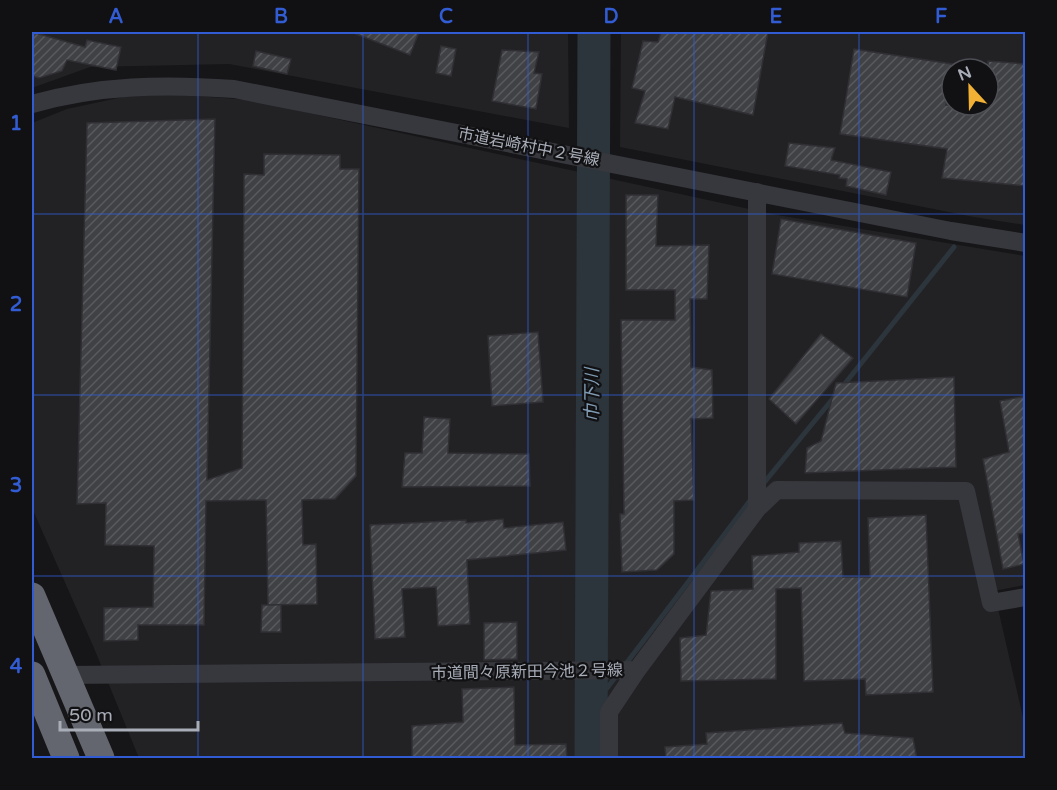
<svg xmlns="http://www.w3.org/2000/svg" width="1057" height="790" viewBox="0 0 1057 790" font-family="'Varela Round','Noto Sans JP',sans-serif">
	<defs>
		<pattern id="building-hatch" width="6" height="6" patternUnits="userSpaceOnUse" patternTransform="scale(1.5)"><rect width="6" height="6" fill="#404145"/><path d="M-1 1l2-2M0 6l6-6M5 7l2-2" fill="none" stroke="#595a5e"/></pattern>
	</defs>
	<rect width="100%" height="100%" fill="#161618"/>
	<path fill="#222225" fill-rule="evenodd" d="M32,32H568L569,128L229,64L90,67L32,88Z
		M621,32H1025V225L974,217L620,147ZM952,69H988V105H952Z
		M146,92L249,100L777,215L1025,256V585L994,591L1025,726V758H139L94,648L32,508V123L67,109Z"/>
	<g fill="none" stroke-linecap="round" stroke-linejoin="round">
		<path stroke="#2c353c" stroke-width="5" d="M843,386L954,247
			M763,484L835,396
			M625,665L752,498
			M591,709L617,675"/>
		<path stroke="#2c353c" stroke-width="33" d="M591,758L594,32"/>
	</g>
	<path fill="url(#building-hatch)" stroke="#303034" stroke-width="1.5" d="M32,32L85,47L87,40L121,47L116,70L67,60L62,71L39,78L32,76Z
		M351,32H419L410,55Z
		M661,32H768L753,115L675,97L668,129L635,123L645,91L632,88L643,41L658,42Z
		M441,46L456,49L451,76L436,73Z
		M854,49L952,64L946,105H988V61L1026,64V186L942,178L947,149L840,134Z
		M502,50L539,52L534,73L542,74L536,109L492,101Z
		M256,51L291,59L287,74L253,66Z
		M215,119L207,480L242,468L244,174L264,175V154L340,155V169H359L356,476L335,499L302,500L303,545L316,544L317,604L268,605L266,500L206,501L204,625H138V640L104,641V608L153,607L154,546L105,545L106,503L77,504L87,123Z
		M789,143L835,148L831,160L891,172L886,195L846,186L847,179L839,178L840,175L785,166Z
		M626,195H658L656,246L709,245L707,299H690L691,367L712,370L713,418L691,419L694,500L674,501V554L657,570L622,572L620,514H624L621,320H675V290H626Z
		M781,219L916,243L907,297L772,274Z
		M538,332L543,402L492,406L488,336Z
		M821,334L853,358L796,424L769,399Z
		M954,377L956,467L805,473L807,448L821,441L836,383Z
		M1026,396V533L1018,534L1024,564L1003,569L983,459L1009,452L1000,401Z
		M424,417L450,419L448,453L529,454L530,486L402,487L405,453H422Z
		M926,515L933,692L866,695L865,679L804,681L801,588L776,589V679L681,681L680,638L706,635L711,591L753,589L752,556L799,552V543L841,541L843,577H870L868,518Z
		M503,519L504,528L563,522L566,550L467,560L470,624L438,626L436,587L402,589L405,637L375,639L370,525L466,520V523Z
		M262,605H281V632H261Z
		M517,622V659L484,660V623Z
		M514,687L515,745L566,744L567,759H412V726L463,722L462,689Z
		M842,723L845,733L913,738L917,759H666L665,747L707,744L706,733Z"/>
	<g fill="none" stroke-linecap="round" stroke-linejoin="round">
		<path stroke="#37383d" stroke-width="18" d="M32,104C99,85 164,84 234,89L951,231L1026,243
			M757,192V509
			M66,675L637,670L757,509L777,490L966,491L991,603L1026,597
			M609,758V712L637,670"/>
		<path stroke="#63666e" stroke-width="27" d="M32,596L101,758
			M32,675L66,758"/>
	</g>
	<path fill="none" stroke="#325cd3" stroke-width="1.5" stroke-opacity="0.55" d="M198,32V758M363,32V758M528,32V758M694,32V758M859,32V758M32,214H1026M32,395H1026M32,576H1026"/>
	<g text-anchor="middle" stroke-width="4.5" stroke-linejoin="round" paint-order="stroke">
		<g font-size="16" fill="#a8adb8" stroke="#111113">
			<text transform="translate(529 146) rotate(11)" y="6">市道岩崎村中２号線</text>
			<text transform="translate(527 671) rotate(-1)" y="6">市道間々原新田今池２号線</text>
		</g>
		<g font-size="18" font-style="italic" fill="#7f9bb3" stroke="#111113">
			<text transform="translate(592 395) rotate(-90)" y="6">巾下川</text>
		</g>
	</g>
	<rect width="1057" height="790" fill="none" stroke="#111113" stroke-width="66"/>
	<g transform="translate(970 87) rotate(338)"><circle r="28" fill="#111113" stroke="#4d4f55" stroke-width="1.5"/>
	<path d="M0-4.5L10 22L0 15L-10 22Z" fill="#f2b134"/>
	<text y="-9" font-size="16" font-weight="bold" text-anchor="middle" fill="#a8adb8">N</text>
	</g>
	<path d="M60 721v9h138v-9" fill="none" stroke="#a8adb8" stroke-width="3"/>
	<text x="69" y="721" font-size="18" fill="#a8adb8" stroke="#111113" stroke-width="4.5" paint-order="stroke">50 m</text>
	<rect x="33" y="33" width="991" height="724" fill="none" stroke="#325cd3" stroke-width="2"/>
	<g font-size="20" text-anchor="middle" font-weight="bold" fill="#325cd3">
		<text x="116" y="23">A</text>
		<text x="281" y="23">B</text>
		<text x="446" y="23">C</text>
		<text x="611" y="23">D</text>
		<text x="776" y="23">E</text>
		<text x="941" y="23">F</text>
		<text x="16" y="130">1</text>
		<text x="16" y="311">2</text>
		<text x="16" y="492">3</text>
		<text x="16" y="673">4</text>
	</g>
</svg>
